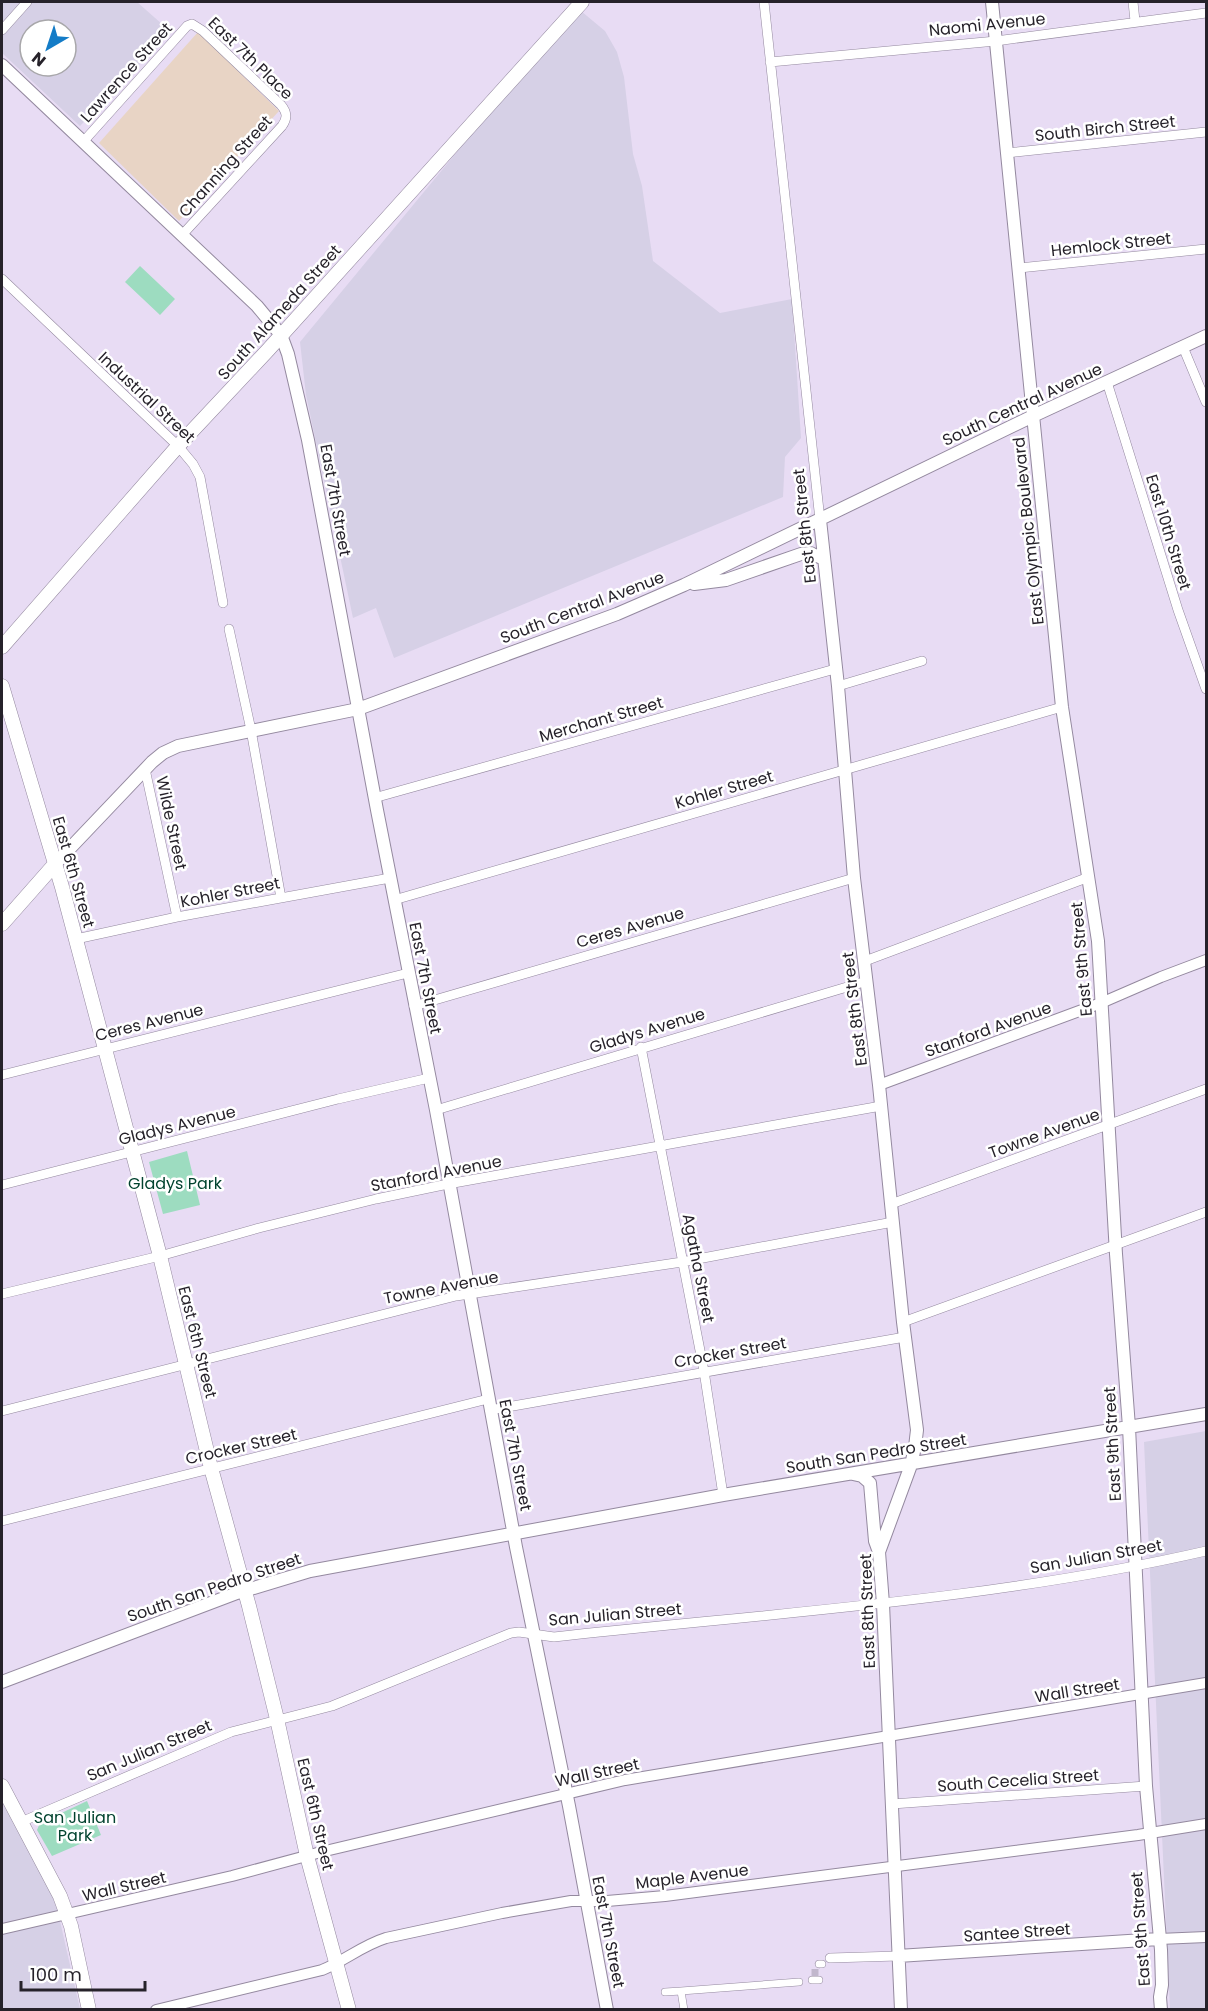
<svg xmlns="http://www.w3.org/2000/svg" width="1208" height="2011" viewBox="0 0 1208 2011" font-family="Poppins,sans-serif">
	<rect width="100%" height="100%" fill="#e8dcf4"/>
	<path fill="#d6d0e6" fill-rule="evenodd" d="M2,2H137L171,32L80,126L2,53ZM30,30H66V66H30Z
		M581,11L605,31L617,52L624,77L633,154L642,186L653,261L720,313L792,299L801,438L785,457L783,497L394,658L376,608L353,618L306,395L300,342L532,61Z
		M1206,1431V2009H1170L1144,1442Z
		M2,1800L55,1899L80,2009H2Z"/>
	<path fill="#e8d4c5" d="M198,32L279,111L179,221L99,143Z"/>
	<path fill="#9ddcc0" d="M140,266L175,299L160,315L125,282Z
		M187,1151L200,1205L163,1214L149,1162Z
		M87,1801L101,1835L52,1856L37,1830L40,1823Z"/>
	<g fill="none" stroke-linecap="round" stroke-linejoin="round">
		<path stroke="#c1b7cc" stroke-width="7" stroke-dasharray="7 3.5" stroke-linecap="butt" d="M815,1976V1968L819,1964"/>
		<g stroke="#94899f" stroke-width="8">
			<path id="pedestrian" d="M819,1964H822
				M812,1980H819
				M665,1992L681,1991
				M684,2010L681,1991L799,1982"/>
		</g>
		<g stroke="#94899f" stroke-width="10">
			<path id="minor" d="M764,2L820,520
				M1133,2L1135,21
				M2,30L27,2
				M770,62L996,41L1206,13
				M83,142L187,26L192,24L203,31L281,105C287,112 288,118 282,126L183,234
				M1007,153L1206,132
				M1019,268L1206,249
				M2,279L178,446L193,464L200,477L223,603
				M1183,347L1206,402
				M1107,382L1178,610L1206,689
				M229,629L251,730L281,898
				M838,686L922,661
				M145,769L177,917
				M374,798L835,669
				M394,900L1062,707
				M76,939L177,917L390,878
				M865,961L1089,877
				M414,1006L854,878
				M641,1047L704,1371L723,1495
				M2,1075L408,973
				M436,1110L867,981
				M2,1185L338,1099L429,1078
				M891,1204L1206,1089
				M2,1294L160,1256L259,1228L376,1199L448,1184L881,1106
				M903,1322L1206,1212
				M490,1410L905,1337
				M2,1411L456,1296L682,1262L893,1222
				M2,1521L488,1399
				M892,1804L1146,1786
				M21,1822L231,1732L332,1706L511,1633L519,1632L554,1637C772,1613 992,1600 1206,1551
				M830,1958L898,1956"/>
		</g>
		<g stroke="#94899f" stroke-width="12">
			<path id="tertiary" d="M879,1085L1101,1003L1161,977L1206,960
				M2,1929L232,1876L321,1852L625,1780L1206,1683
				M1159,1939L1206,1937
				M156,2010L322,1970C344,1961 363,1945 386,1938L502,1913L571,1901H607L665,1896L1138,1835L1206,1824"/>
		</g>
		<g stroke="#94899f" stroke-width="14">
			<path id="secondary" d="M992,2L1062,707L1098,941L1116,1254L1129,1427L1146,1786L1161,1950L1162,1985L1160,1997L1161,2010
				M2,65L257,306L281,335L288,354L308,440L377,810L436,1110L516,1547L569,1806L607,2010
				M820,520L838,686L854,878L879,1085L903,1322L917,1430L915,1447L911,1465L879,1552L883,1604L901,2010
				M694,584L726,580L801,554L810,553L824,559
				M55,864L152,762L163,753L178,746L358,709L617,614L684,585L1033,416L1206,336
				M853,1474L862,1476L870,1483L875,1541L879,1552
				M2,1682L237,1593L310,1571L723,1495L1206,1414
				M898,1956L1159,1939"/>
		</g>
		<g stroke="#94899f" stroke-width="15">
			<path id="primary" d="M2,647L178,446L268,350L582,2
				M2,686L62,887L160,1256L211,1468L249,1606L277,1719L307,1856L349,2010
				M2,924L55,864
				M2,1786L60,1896L71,1926L89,2010"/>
		</g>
		<use href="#pedestrian" stroke="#fff" stroke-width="7"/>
		<use href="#minor" stroke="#fff" stroke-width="9"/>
		<use href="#tertiary" stroke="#fff" stroke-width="10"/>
		<use href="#secondary" stroke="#fff" stroke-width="12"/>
		<use href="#primary" stroke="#fff" stroke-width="14"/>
	</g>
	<g text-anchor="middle" stroke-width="5" stroke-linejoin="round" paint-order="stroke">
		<g font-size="16" fill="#26222a" stroke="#fff">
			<text transform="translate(987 24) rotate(-6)" y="6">Naomi Avenue</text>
			<text transform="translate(251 58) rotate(44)" y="6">East 7th Place</text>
			<text transform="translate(126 72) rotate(-48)" y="6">Lawrence Street</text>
			<text transform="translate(1105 128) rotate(-6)" y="6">South Birch Street</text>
			<text transform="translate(225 166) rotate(-48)" y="6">Channing Street</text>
			<text transform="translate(1111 244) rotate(-6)" y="6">Hemlock Street</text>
			<text transform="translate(279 312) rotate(-48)" y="6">South Alameda Street</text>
			<text transform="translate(147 397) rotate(43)" y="6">Industrial Street</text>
			<text transform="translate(1022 404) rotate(-25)" y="6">South Central Avenue</text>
			<text transform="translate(336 500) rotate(80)" y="6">East 7th Street</text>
			<text transform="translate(804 526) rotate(-96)" y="6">East 8th Street</text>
			<text transform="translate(1028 531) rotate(-96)" y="6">East Olympic Boulevard</text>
			<text transform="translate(1169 532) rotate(73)" y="6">East 10th Street</text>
			<text transform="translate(582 607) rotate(-21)" y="6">South Central Avenue</text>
			<text transform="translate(601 719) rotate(-16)" y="6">Merchant Street</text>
			<text transform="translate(724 789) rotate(-16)" y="6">Kohler Street</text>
			<text transform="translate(172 823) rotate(78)" y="6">Wilde Street</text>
			<text transform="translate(74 872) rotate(74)" y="6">East 6th Street</text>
			<text transform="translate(230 892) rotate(-11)" y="6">Kohler Street</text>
			<text transform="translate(630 927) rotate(-16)" y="6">Ceres Avenue</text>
			<text transform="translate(1081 959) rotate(-95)" y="6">East 9th Street</text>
			<text transform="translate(426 978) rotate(79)" y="6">East 7th Street</text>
			<text transform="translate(854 1009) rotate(-97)" y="6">East 8th Street</text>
			<text transform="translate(149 1022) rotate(-14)" y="6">Ceres Avenue</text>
			<text transform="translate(988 1029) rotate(-20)" y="6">Stanford Avenue</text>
			<text transform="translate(647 1030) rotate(-17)" y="6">Gladys Avenue</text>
			<text transform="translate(177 1125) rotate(-14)" y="6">Gladys Avenue</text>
			<text transform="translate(1044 1133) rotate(-20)" y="6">Towne Avenue</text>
			<text transform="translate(436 1173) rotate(-11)" y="6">Stanford Avenue</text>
			<text transform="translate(699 1268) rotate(79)" y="6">Agatha Street</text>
			<text transform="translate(441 1287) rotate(-11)" y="6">Towne Avenue</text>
			<text transform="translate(198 1342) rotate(76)" y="6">East 6th Street</text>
			<text transform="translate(730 1352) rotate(-10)" y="6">Crocker Street</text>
			<text transform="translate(1112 1444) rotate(-93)" y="6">East 9th Street</text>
			<text transform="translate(241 1446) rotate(-13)" y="6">Crocker Street</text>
			<text transform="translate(876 1453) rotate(-9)" y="6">South San Pedro Street</text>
			<text transform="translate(516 1455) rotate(79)" y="6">East 7th Street</text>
			<text transform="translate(1096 1556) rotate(-10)" y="6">San Julian Street</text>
			<text transform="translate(214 1587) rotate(-19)" y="6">South San Pedro Street</text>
			<text transform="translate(867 1611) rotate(-92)" y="6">East 8th Street</text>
			<text transform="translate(615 1614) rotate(-5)" y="6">San Julian Street</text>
			<text transform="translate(1077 1690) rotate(-9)" y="6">Wall Street</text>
			<text transform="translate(149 1750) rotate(-23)" y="6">San Julian Street</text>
			<text transform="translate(597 1772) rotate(-12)" y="6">Wall Street</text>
			<text transform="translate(1018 1780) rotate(-4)" y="6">South Cecelia Street</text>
			<text transform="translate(316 1814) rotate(77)" y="6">East 6th Street</text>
			<text transform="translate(692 1876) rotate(-7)" y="6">Maple Avenue</text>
			<text transform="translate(124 1886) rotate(-13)" y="6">Wall Street</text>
			<text transform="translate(1140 1929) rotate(-94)" y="6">East 9th Street</text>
			<text transform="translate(609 1932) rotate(79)" y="6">East 7th Street</text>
			<text transform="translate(1017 1932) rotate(-4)" y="6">Santee Street</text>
		</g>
		<g font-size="16" fill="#01422e" stroke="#fff">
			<text x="175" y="1189">Gladys Park</text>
			<text x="75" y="1823">San Julian<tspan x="75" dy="18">Park</tspan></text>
		</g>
	</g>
	<rect width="1208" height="2011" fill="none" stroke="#26222a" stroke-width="6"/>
	<g transform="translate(48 48) rotate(219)"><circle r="28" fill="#ffffff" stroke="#a8a7aa" stroke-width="1.5"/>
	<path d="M0-4.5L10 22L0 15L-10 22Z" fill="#147cc7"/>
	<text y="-9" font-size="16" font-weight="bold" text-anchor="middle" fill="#26222a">N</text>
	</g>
	<path d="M21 1981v9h124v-9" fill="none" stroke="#26222a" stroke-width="3"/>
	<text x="30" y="1981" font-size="18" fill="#26222a" stroke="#ffffff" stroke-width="4.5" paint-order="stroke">100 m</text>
</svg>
